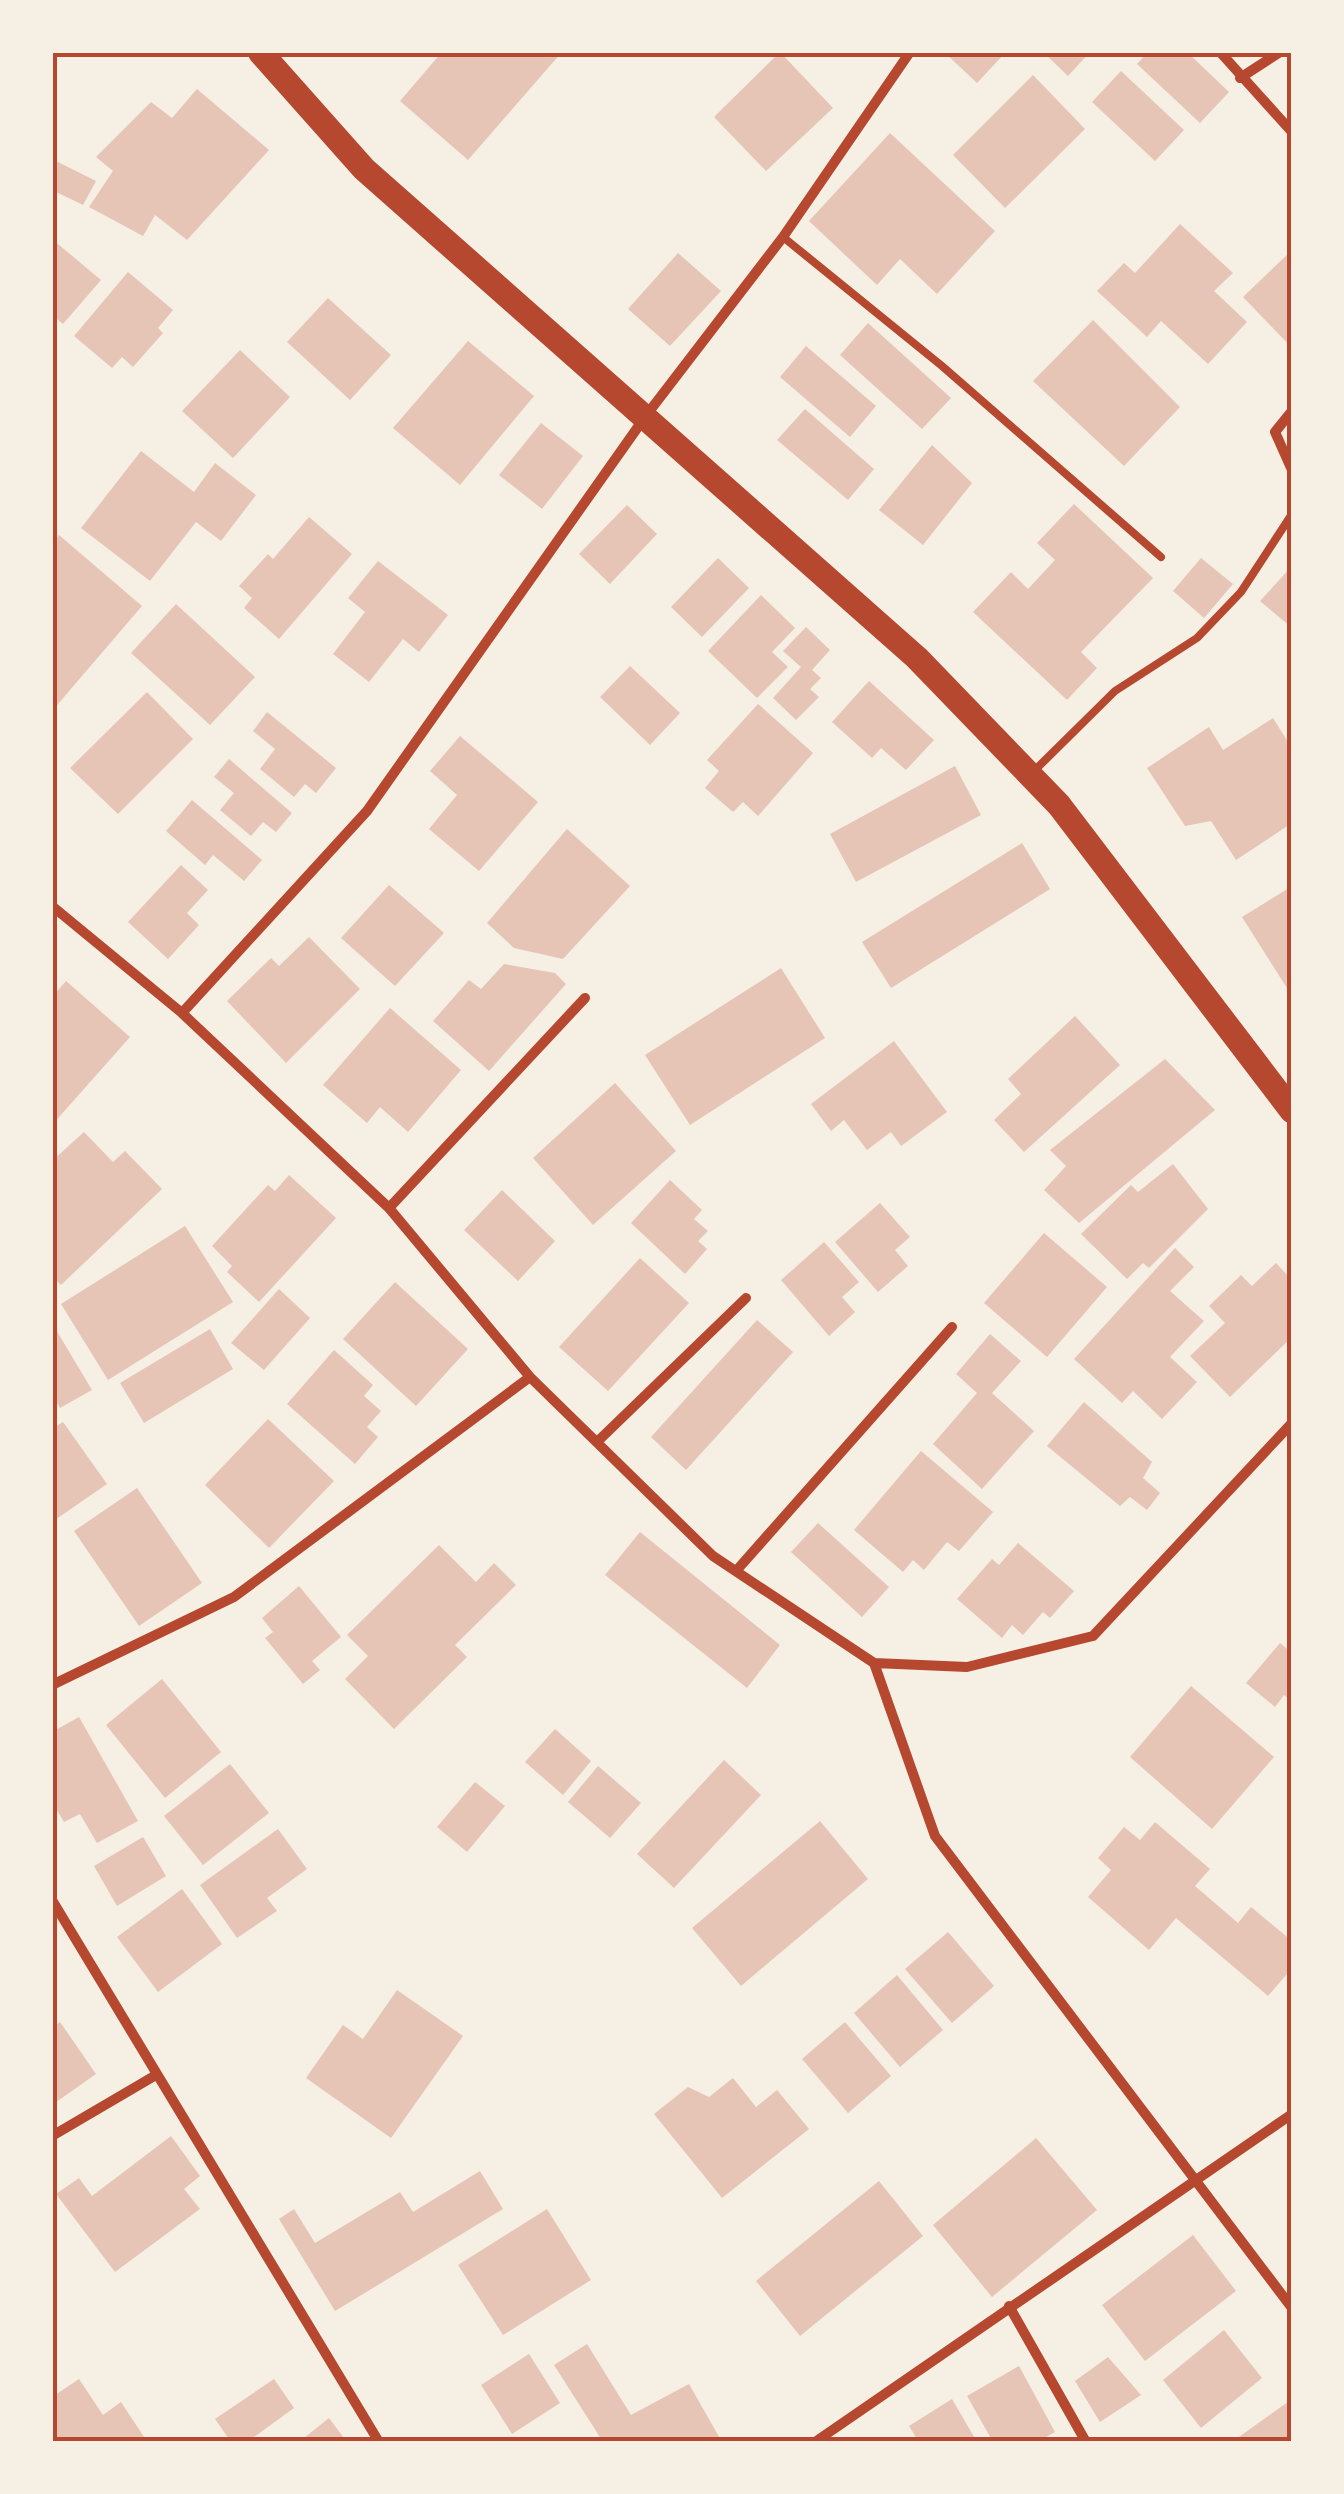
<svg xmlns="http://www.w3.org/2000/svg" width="1344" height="2494" viewBox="0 0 1344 2494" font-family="Poppins,sans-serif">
	<rect width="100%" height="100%" fill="#f6efe4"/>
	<path fill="#e6c5b7" d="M442,52H562L468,160L400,101Z
		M780,52L833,108L766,171L714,117Z
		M944,52H1006L977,83Z
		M1043,52H1090L1068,76Z
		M1148,52H1187L1229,92L1200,123L1137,64Z
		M1121,71L1184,130L1155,161L1092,102Z
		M1033,75L1085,129L1005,208L953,155Z
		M197,89L269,150L187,240L155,215L143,236L89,207L113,171L96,157L151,102L172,118Z
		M890,133L995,231L937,294L900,259L877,285L809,221Z
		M52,159L96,181L83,205L52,190Z
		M1180,224L1233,273L1214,291L1247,322L1208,364L1161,321L1147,337L1097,291L1124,263L1135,273Z
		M52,239L101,280L63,324L52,315Z
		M1292,250V348L1243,297Z
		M678,253L721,291L670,346L628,309Z
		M128,272L173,310L158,328L163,333L133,367L122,357L112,368L74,336Z
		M328,298L391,355L350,400L287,342Z
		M1093,320L1180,407L1124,466L1033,381Z
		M868,323L951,398L922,429L840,355Z
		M468,341L534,396L460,485L393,428Z
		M806,346L876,406L850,437L780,377Z
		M240,350L290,397L233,458L182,411Z
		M805,409L874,469L848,500L777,440Z
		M541,423L583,456L542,509L499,475Z
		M932,445L972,483L923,545L879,510Z
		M141,451L194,492L215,463L256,495L221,541L196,522L150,581L81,528Z
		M1074,504L1153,578L1081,652L1097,668L1067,700L973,612L1011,572L1028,589L1055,560L1037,543Z
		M627,505L657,534L610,584L579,554Z
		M309,517L352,554L279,639L244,608L252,598L239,586L268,554L273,559Z
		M59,535L142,606L52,711V544Z
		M718,558L749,588L702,637L671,607Z
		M1201,558L1233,584L1204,618L1173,591Z
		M378,561L448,615L419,652L403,639L369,682L333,654L365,612L348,598Z
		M1292,566V628L1260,601Z
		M761,595L795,628L772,652L788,667L757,698L708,651Z
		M176,604L255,677L210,725L131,653Z
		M806,627L830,650L812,670L821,678L810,689L819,697L796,720L773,698L801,667L783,651Z
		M630,666L680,713L650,745L600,697Z
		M869,681L934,740L906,770L881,748L872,758L832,722Z
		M147,692L193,739L118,814L70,768Z
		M758,704L813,753L758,816L743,802L733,812L705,788L719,771L707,760Z
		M267,712L336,768L316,793L305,784L294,797L260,769L275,749L253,731Z
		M1273,718L1288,742L1292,739V823L1236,860L1211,821L1185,826L1147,768L1209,727L1223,750Z
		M460,736L538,802L479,871L429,829L457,795L430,771Z
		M229,759L292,813L276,832L263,822L251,836L220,810L234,793L214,777Z
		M955,766L981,815L856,882L830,834Z
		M192,800L262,860L244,881L213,855L205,865L166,831Z
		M567,829L630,886L563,959L514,948L487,923Z
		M1022,843L1050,889L891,988L862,942Z
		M181,865L208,890L187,913L199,925L168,959L128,922Z
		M389,885L444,933L395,986L341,938Z
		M1292,886V996L1242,917Z
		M309,937L360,989L286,1063L227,1001L271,958L279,966Z
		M504,964L555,973L566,984L489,1071L433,1021L469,980L481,989Z
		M781,968L825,1038L690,1125L645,1055Z
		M66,981L130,1037L52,1125V997Z
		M390,1008L461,1070L408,1132L380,1107L367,1123L323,1085Z
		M1075,1016L1120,1065L1024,1152L994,1120L1021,1094L1008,1079Z
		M894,1041L947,1112L901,1146L891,1132L867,1150L844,1120L831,1131L811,1104Z
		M1165,1059L1215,1110L1079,1223L1044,1190L1066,1166L1050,1150Z
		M615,1083L676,1151L593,1225L533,1158Z
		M84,1132L113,1162L125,1151L162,1189L61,1285L52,1276V1161Z
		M1173,1164L1208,1209L1149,1268L1143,1263L1127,1279L1081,1234L1131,1185L1138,1192Z
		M289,1175L336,1218L259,1302L227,1272L232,1266L212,1246L268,1185L275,1191Z
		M670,1180L702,1210L694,1219L708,1231L698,1241L707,1249L685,1274L631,1223Z
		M502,1190L555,1241L518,1281L464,1230Z
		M880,1203L910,1237L895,1250L908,1266L878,1292L835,1242Z
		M185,1226L233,1302L108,1380L61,1304Z
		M1044,1233L1107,1287L1047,1357L984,1303Z
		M824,1242L859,1282L842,1297L855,1312L829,1336L781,1280Z
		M1175,1248L1194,1267L1170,1291L1204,1321L1170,1357L1197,1382L1162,1419L1133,1391L1122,1403L1074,1359Z
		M640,1258L689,1303L608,1391L559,1347Z
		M1276,1263L1292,1280V1337L1230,1397L1190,1356L1225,1323L1209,1306L1241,1275L1252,1286Z
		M395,1282L468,1349L416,1406L343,1339Z
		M279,1289L310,1318L264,1370L231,1343Z
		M757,1320L793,1352L686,1470L651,1437Z
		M52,1323L92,1390L60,1408L52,1394Z
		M210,1329L233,1369L144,1423L120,1383Z
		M990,1334L1021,1361L992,1393L1034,1431L982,1489L933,1444L977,1393L956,1374Z
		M334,1350L373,1385L364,1396L381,1411L367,1427L378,1437L355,1464L287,1404Z
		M1084,1402L1152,1462L1143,1478L1160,1493L1147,1510L1130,1497L1120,1506L1047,1446Z
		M268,1419L334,1481L269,1548L205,1485Z
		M63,1422L107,1484L52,1522V1429Z
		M921,1451L993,1512L959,1551L947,1542L924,1570L913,1560L903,1572L854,1530Z
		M137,1488L202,1583L139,1626L74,1531Z
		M818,1523L889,1587L862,1617L791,1552Z
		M640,1532L780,1645L747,1688L605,1575Z
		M1018,1543L1074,1591L1050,1618L1043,1612L1023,1635L1012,1625L1002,1638L957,1599L992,1559L999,1565Z
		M439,1545L476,1582L494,1563L516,1585L455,1645L467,1657L394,1729L345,1679L368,1656L347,1635Z
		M299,1586L341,1637L312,1661L320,1670L303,1684L265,1638L273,1632L262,1618Z
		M1280,1643L1292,1653V1701L1284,1695L1275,1707L1246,1683Z
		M162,1679L221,1752L165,1798L106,1725Z
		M1191,1686L1274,1757L1212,1829L1130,1757Z
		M79,1717L138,1821L97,1843L80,1814L64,1822L52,1802V1732Z
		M555,1729L591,1761L563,1795L525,1762Z
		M724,1760L761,1795L674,1888L637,1854Z
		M230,1764L269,1813L203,1865L164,1816Z
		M598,1766L641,1803L610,1838L568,1802Z
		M475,1782L505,1806L467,1852L437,1827Z
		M820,1821L868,1879L741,1986L692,1928Z
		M1155,1822L1210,1869L1195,1886L1238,1923L1251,1907L1292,1941V1968L1268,1996L1176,1918L1149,1950L1088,1897L1111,1870L1098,1858L1124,1827L1140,1840Z
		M278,1829L307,1869L267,1898L277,1911L237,1938L200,1885Z
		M143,1837L166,1876L117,1906L94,1866Z
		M182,1889L222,1944L158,1992L117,1937Z
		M948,1932L994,1986L952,2023L905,1969Z
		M897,1975L943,2030L900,2067L854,2013Z
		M397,1990L463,2036L391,2138L306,2078L343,2025L363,2039Z
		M60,2022L96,2074L52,2105V2028Z
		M845,2022L891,2076L848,2113L802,2059Z
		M733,2078L756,2107L777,2090L809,2129L722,2198L654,2114L688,2087L709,2097Z
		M171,2136L200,2176L184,2189L200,2209L115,2272L56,2194L79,2178L92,2196Z
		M1036,2138L1097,2210L992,2297L933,2225Z
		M480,2171L503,2209L335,2311L279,2219L294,2209L315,2243L400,2192L413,2212Z
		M879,2181L923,2236L800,2336L756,2281Z
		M547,2209L591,2280L503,2335L458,2265Z
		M1193,2235L1236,2291L1145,2361L1102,2305Z
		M1224,2330L1262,2378L1201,2428L1163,2380Z
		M587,2344L631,2415L689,2384L722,2442H603L554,2365Z
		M529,2354L560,2403L512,2434L481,2385Z
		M1108,2357L1141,2395L1100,2422L1075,2381Z
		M1019,2366L1055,2432L1037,2442H993L967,2396Z
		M79,2379L103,2415L121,2402L144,2437L138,2442H52V2397Z
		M274,2379L294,2408L247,2442H231L215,2419Z
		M952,2399L977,2442H919L909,2426Z
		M1292,2399V2442H1232Z
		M329,2418L347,2442H299Z"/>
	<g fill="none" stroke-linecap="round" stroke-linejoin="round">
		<path stroke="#b5482f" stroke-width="8" d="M783,237L942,366L1161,557
			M1032,773L1115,691L1197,638L1241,592L1292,514"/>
		<path stroke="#b5482f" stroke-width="10" d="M1220,52L1292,132
			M1240,78L1280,52
			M1292,411L1275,432L1292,470
			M52,906L182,1013L389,1208L530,1377L713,1556L874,1663L967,1667L1093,1636L1292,1423
			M182,1013L367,811L645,417L783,237L910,52
			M389,1208L585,998
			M597,1442L746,1298
			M736,1571L952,1327
			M874,1663L935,1836L1292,2308
			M52,1685L234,1597L530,1377
			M52,1900L379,2442
			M52,2136L156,2075
			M1009,2306L1086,2442
			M815,2442L1292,2114"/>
		<path stroke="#b5482f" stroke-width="25" d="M260,52L364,169L917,658L1059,805L1292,1111"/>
	</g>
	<rect width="1344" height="2494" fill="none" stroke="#f6efe4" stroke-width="110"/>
	<rect x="55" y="55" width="1234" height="2384" fill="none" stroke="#b5482f" stroke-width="4"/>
</svg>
